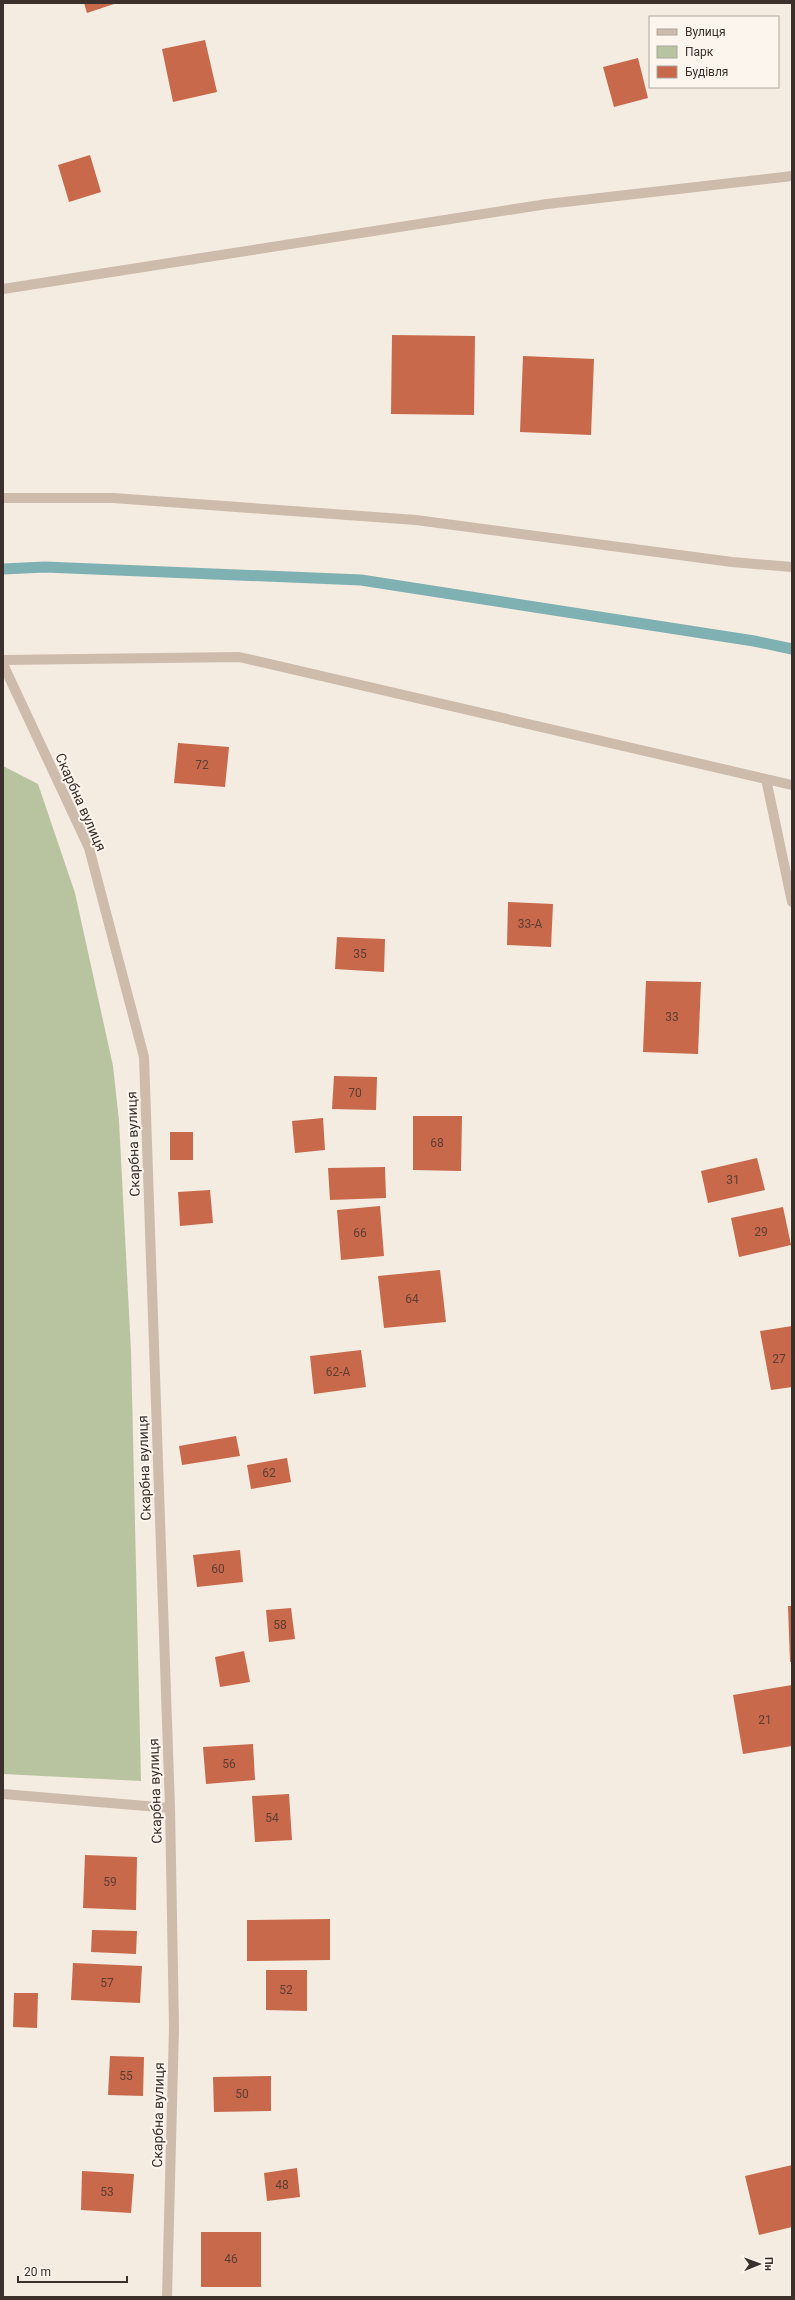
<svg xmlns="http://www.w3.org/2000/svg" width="795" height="2300" viewBox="0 0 795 2300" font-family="Roboto,sans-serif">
	<rect width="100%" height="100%" fill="#f4ebe1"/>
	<path fill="#b8c4a0" d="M3,766L38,784L75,893L113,1066L119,1121L131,1351L141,1781L3,1774Z"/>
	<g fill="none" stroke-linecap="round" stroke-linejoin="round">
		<path stroke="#7fb0b2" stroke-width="11" d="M3,569L45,567L361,580L754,641L792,649"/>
	</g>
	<path fill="#c8694b" d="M84,3H117L87,13Z
		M205,40L217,92L173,102L162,49Z
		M638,58L648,98L614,107L603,67Z
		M90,155L101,192L69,202L58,165Z
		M392,335L475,336L474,415L391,414Z
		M523,356L594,359L591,435L520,432Z
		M178,743L229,747L225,787L174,783Z
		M508,902L553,904L551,947L507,945Z
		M337,937L385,939L384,972L335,969Z
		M646,981L701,982L698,1054L643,1052Z
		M334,1076L377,1077L376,1110L332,1109Z
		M413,1116H462L461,1171L413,1170Z
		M323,1118L325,1150L295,1153L292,1121Z
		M170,1132H193V1160H170Z
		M757,1158L765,1190L708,1203L701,1171Z
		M385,1167L386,1198L330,1200L328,1168Z
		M210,1190L213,1223L180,1226L178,1192Z
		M380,1206L384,1256L341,1260L337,1210Z
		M783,1207L791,1245L739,1257L731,1218Z
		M440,1270L446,1322L384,1328L378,1276Z
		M792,1326V1387L771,1390L760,1331Z
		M361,1350L366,1387L314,1394L310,1356Z
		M236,1436L240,1456L182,1465L179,1446Z
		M287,1458L291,1482L251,1489L247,1465Z
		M240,1550L243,1582L197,1587L193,1555Z
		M788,1606H792V1662H790Z
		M291,1608L295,1639L269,1642L266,1610Z
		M244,1651L250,1682L220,1687L215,1657Z
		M792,1685V1746L743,1754L733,1695Z
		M253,1744L255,1780L206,1784L203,1747Z
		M289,1794L292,1840L255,1842L252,1796Z
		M85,1855L137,1857L136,1910L83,1908Z
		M330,1919V1960L247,1961V1920Z
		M92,1930L137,1931L136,1954L91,1952Z
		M73,1963L142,1966L140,2003L71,2000Z
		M266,1970H307V2011L266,2010Z
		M14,1993H38L37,2028L13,2027Z
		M110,2056L144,2057L143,2096L108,2095Z
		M271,2076V2111L214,2112L213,2077Z
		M792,2165V2227L759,2235L745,2176Z
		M297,2168L300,2197L267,2201L264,2173Z
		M82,2171L134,2174L131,2213L81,2210Z
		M201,2232H261V2287H201Z"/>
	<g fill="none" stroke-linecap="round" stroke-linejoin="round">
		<path stroke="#cdbbac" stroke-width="10" d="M3,289L547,204L792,176
			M3,498H113L416,520L732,562L792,567
			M3,660L239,657L792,785
			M3,664L89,848L144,1057L170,1808L174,2027L167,2297
			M766,779L792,902
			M3,1794L170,1808"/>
	</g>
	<g text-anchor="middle" stroke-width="4" stroke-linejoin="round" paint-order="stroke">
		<g font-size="12" fill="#5e3e33">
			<text x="202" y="769">72</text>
			<text x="530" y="928">33-А</text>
			<text x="360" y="958">35</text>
			<text x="672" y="1021">33</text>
			<text x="355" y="1097">70</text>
			<text x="437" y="1147">68</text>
			<text x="733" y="1184">31</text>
			<text x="761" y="1236">29</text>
			<text x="360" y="1237">66</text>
			<text x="412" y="1303">64</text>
			<text x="779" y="1363">27</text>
			<text x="338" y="1376">62-А</text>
			<text x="269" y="1477">62</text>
			<text x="218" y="1573">60</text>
			<text x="280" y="1629">58</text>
			<text x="765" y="1724">21</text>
			<text x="229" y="1768">56</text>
			<text x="272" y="1822">54</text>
			<text x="110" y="1886">59</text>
			<text x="107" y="1987">57</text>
			<text x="286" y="1994">52</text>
			<text x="126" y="2080">55</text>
			<text x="242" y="2098">50</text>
			<text x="282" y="2189">48</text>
			<text x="107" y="2196">53</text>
			<text x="231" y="2263">46</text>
		</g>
		<g font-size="14" fill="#3b302b" stroke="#fbf5ee">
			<text transform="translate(81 802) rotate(66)" y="5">Скарбна вулиця</text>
			<text transform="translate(133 1144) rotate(-92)" y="5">Скарбна вулиця</text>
			<text transform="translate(144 1468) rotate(-92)" y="5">Скарбна вулиця</text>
			<text transform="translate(155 1791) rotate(-92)" y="5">Скарбна вулиця</text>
			<text transform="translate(158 2115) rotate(-89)" y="5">Скарбна вулиця</text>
		</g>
	</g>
	<rect width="795" height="2300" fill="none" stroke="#3b302b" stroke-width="8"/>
	<rect x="649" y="16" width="130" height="72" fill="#fbf5ee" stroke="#aea6a0"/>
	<rect x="657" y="29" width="20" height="6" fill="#cdbbac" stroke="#aea6a0"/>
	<text x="685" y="36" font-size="12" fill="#3b302b">Вулиця</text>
	<rect x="657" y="46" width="20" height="12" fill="#b8c4a0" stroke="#aea6a0"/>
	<text x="685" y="56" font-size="12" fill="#3b302b">Парк</text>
	<rect x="657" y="66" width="20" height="12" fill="#c8694b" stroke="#aea6a0"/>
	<text x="685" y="76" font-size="12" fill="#3b302b">Будівля</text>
	<g transform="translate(759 2264) rotate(89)" stroke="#fbf5ee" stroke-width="3" paint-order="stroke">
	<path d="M0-3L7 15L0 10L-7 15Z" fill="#3b302b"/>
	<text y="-6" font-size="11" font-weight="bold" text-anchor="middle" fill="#3b302b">Пн</text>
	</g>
	<path d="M18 2276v6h109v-6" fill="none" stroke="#3b302b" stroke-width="2"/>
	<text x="24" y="2276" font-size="12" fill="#3b302b" stroke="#fbf5ee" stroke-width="3" paint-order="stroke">20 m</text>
</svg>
